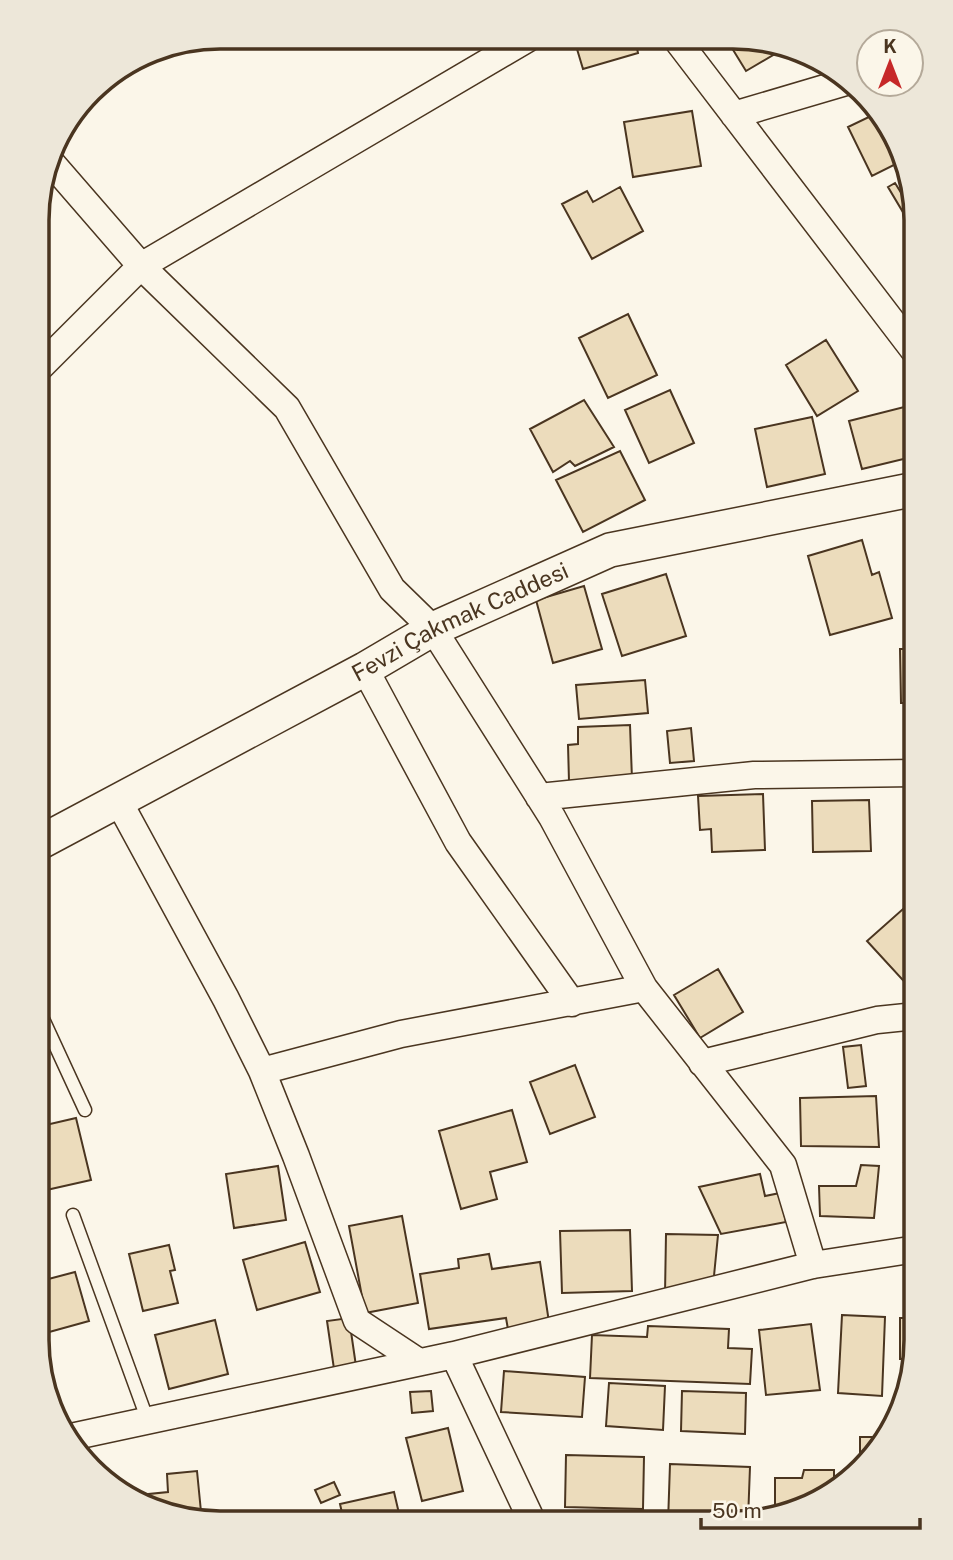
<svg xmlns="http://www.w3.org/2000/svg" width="953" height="1560" viewBox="0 0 953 1560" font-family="'Public Sans',sans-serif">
	<rect width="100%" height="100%" fill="#fbf6e9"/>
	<path fill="#ecdcbc" stroke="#4a3520" stroke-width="2" d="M574,39H635L638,53L583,69Z
		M727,40H768L785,48L746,71Z
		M692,111L701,166L633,177L624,122Z
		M875,114L902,150L904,160L872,176L848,127Z
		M895,183L905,199L911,195L916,220V234L888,187Z
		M620,187L643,231L592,259L562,204L587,191L593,202Z
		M628,314L657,375L608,398L579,338Z
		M826,340L858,391L817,416L786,365Z
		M670,390L694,443L649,463L625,410Z
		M584,400L614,447L575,466L570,461L553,472L530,429Z
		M916,404V456L862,469L849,421Z
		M812,417L825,474L767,487L755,429Z
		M620,451L645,500L583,532L556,480Z
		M862,540L872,575L879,572L892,618L830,635L808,556Z
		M666,574L686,636L622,656L602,594Z
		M584,586L602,649L553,663L536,600Z
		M900,649H916V703H901Z
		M645,680L648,713L579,719L576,685Z
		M630,725L632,779L569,781L568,745L578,744V727Z
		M691,728L694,761L670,763L667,731Z
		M763,794L765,850L712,852L711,829L700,830L698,796Z
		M869,800L871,851L813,852L812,801Z
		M912,901L916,905V985L911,989L867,941Z
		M718,969L743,1012L700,1038L674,995Z
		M861,1045L866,1086L848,1088L843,1047Z
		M575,1065L595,1117L550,1134L530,1082Z
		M876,1096L879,1147L801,1146L800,1098Z
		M512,1110L527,1162L490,1172L497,1199L461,1209L439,1131Z
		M76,1118L91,1180L42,1191L37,1170V1127Z
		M916,1161V1219H914L904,1163Z
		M861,1165L879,1166L874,1218L820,1216L819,1186H856Z
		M278,1166L286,1220L234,1228L226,1174Z
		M760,1174L765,1196L780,1193L786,1222L721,1234L699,1187Z
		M402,1216L418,1303L365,1313L349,1226Z
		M630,1230L632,1291L562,1293L560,1231Z
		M666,1234L718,1235L713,1286L665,1294Z
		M305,1242L320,1292L257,1310L243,1260Z
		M169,1245L175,1270L170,1271L178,1303L143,1311L129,1254Z
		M489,1254L492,1269L540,1262L550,1329L509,1335L506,1318L429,1329L420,1274L459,1268L458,1259Z
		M75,1272L89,1321L42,1334L37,1315V1282Z
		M842,1315L885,1317L882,1396L838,1393Z
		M349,1318L356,1366L334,1369L327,1321Z
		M900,1318H916V1352L913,1359H900Z
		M215,1320L228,1374L169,1389L155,1335Z
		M811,1324L820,1390L766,1395L759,1330Z
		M648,1326L729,1329L728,1348L752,1349L750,1384L590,1378L592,1335L647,1337Z
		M504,1371L585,1377L582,1417L501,1412Z
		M609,1383L665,1386L663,1430L606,1426Z
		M431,1391L433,1411L412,1413L410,1392Z
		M682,1391L746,1393L745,1434L681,1431Z
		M448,1428L463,1491L422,1501L406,1438Z
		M860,1437H884L879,1451L860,1466Z
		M566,1455L644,1457L643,1509L565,1507Z
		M670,1464L750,1467L748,1520L733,1523H668Z
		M804,1470H834V1476H837V1483L803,1509L775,1515V1478H802Z
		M197,1471L202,1522H196L139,1498V1495L168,1492L167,1474Z
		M334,1482L340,1495L321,1503L315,1490Z
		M394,1492L401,1522H344L340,1504Z"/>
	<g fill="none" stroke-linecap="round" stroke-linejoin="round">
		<g stroke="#4a3520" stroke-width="15">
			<path id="service" d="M37,1006L85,1110
				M73,1215L148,1421"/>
		</g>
		<g stroke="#4a3520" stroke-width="29">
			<path id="minor" d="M677,40L916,353
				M734,115L849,81
				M49,160L141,266L287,408L392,589L433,629L552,817L644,988L783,1165L813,1265
				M38,369L141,266L527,39
				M365,669L458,842L572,1003
				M539,797L754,775L916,773
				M119,802L226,999L262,1071L296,1156L357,1321L419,1362
				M702,1063L877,1020L916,1016
				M262,1071L401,1034L644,988
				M454,1355L533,1523
				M71,1437L454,1355L813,1265L916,1249"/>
		</g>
		<g stroke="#4a3520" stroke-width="36">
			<g id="tertiary">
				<path id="s1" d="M37,844L365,669L433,629L610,550L916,489"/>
			</g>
		</g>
		<use href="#service" stroke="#fbf6e9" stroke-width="12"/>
		<use href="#minor" stroke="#fbf6e9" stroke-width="26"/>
		<use href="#tertiary" stroke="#fbf6e9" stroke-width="33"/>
	</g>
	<g text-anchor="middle" stroke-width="5" stroke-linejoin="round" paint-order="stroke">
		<g font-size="23" fill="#4a3520" stroke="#fbf6e9">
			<text dy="8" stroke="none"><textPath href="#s1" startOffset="478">Fevzi Çakmak Caddesi</textPath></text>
		</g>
	</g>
	<path d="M0 0H953V1560H0ZM220 49H733A171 171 0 0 1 904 220V1340A171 171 0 0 1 733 1511H220A171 171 0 0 1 49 1340V220A171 171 0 0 1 220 49Z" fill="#ede7d9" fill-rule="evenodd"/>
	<path fill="none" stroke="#4a3520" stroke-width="3.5" d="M220 49H733A171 171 0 0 1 904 220V1340A171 171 0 0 1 733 1511H220A171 171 0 0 1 49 1340V220A171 171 0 0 1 220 49Z"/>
	<g transform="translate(890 63)"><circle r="33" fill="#fbf6e9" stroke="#b4a999" stroke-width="2"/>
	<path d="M0-5L12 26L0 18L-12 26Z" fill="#c62828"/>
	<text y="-10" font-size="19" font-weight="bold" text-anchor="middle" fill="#4a3520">K</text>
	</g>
	<path d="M701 1518v10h219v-10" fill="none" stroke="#4a3520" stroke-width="3.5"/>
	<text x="712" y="1518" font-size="21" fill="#4a3520" stroke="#fbf6e9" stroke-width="5" paint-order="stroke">50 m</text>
</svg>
